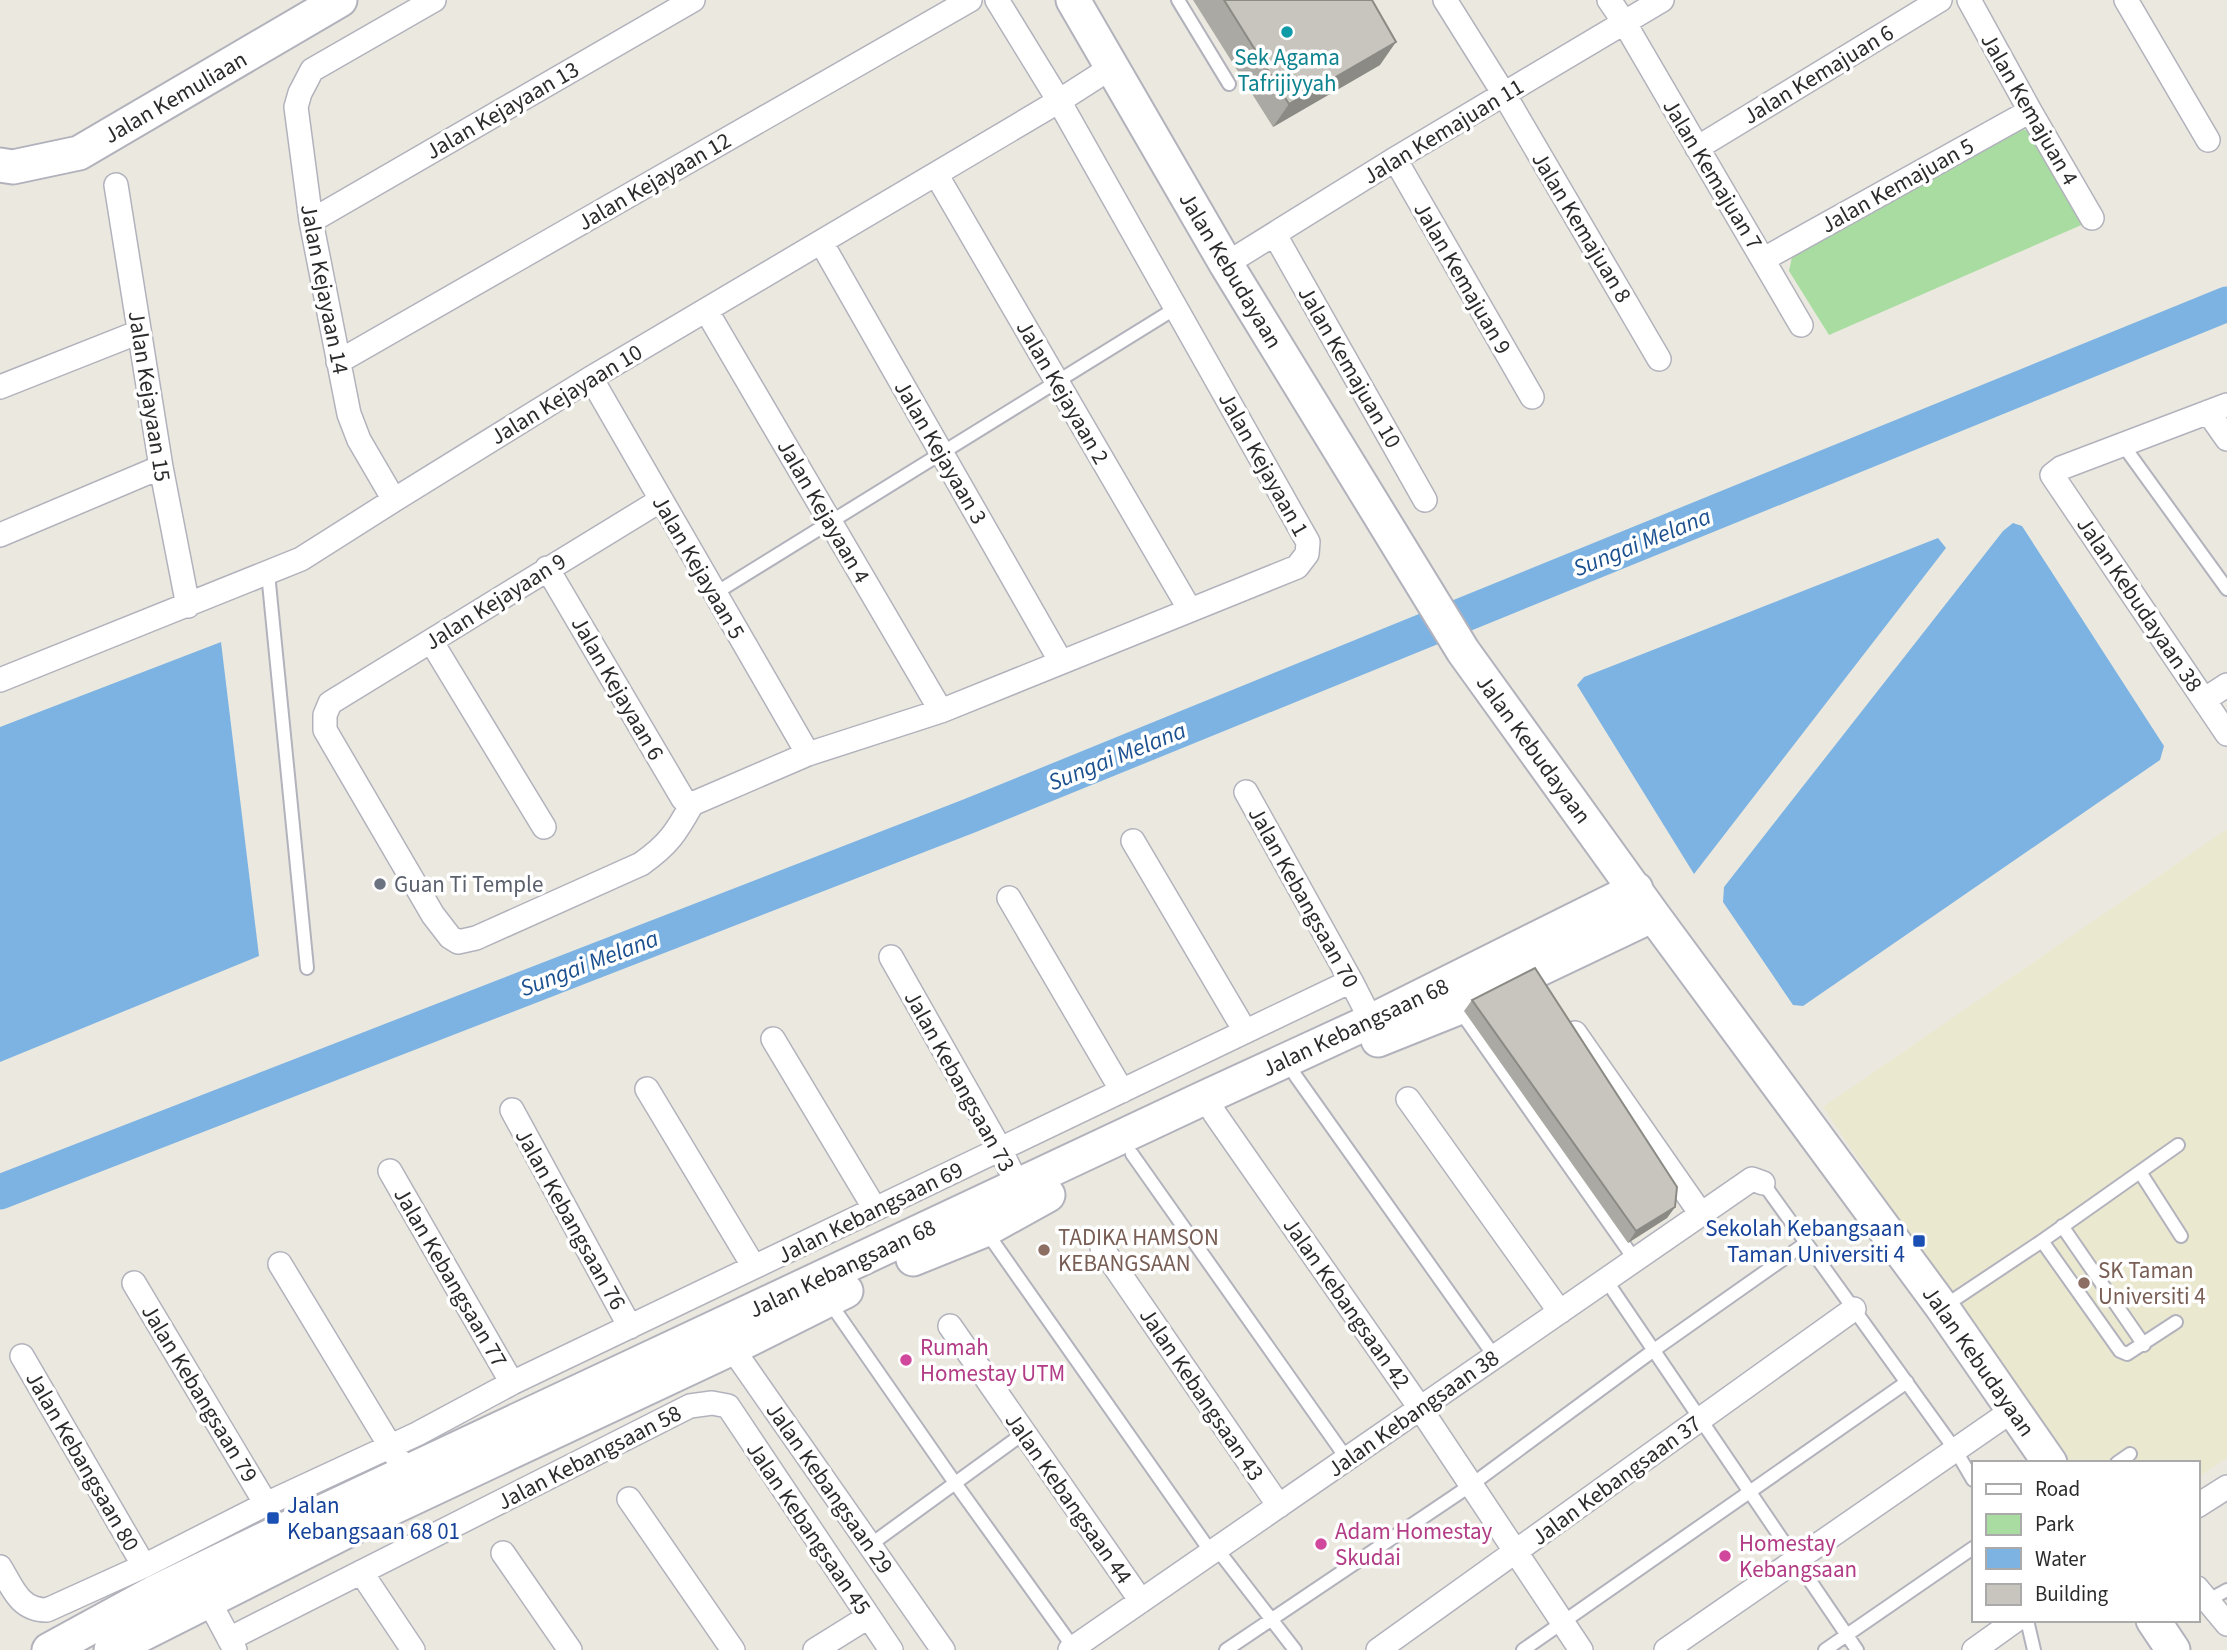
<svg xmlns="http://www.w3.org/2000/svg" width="2227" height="1650" viewBox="0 0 2227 1650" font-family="'Source Sans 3',sans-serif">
	<rect width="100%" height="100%" fill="#ebe9df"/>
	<path fill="#ebe8d0" d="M2227,829V1458L2197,1478V1463H2063L1823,1107Z"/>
	<path fill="#a9dca1" d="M2020,128L2034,133L2086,223L1829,335L1789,271L1792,257Z"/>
	<path fill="#7db3e3" d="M2013,523L2022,526L2164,746L2160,760L1803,1006L1793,1005L1723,902L1724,887L2003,531Z
		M1938,538L1946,548L1694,874L1577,685L1584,677Z
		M221,642L259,956L0,1062V727Z"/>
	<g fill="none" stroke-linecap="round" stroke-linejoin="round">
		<path stroke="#7db3e3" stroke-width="35" d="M0,1192L969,816L2227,304"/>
		<g stroke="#b2b2bd" stroke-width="16">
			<path id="lane" d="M1178,0L1229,84
				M2123,445L2227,589
				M268,573L307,968
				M714,594L1176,308
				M1458,1008L1635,1260
				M1295,1075L1495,1357
				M1132,1154L1347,1459
				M2140,1172L2181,1236
				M1763,1183L1956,1451L1973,1480
				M2062,1226L2144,1345
				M985,1230L1211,1552
				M2042,1241L2120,1351L2127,1354L2176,1322
				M1606,1280L1857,1650
				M828,1300L955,1483L1073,1647
				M1943,1307L2042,1241L2178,1145
				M2117,1463L2130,1454
				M870,1545L1024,1433
				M1217,1549L1295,1650
				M2207,1601L2227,1590
				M2027,1620L2034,1650
				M1226,1650L1471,1485L1654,1350L1806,1243
				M1523,1650L1907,1382
				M1825,1650L1973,1548"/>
		</g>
		<g stroke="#b2b2bd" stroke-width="26">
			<path id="street" d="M1445,0L1504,94L1659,359
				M1609,0L1624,22L1801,325
				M1969,0L2030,111L2092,218
				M2126,0L2208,140
				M1697,148L1940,0
				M1395,159L1532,397
				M936,174L1190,610
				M116,185L161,467L188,606
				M311,221L693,0
				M1275,235L1425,500
				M821,242L1061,662
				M1764,259L2030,111
				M1226,264L1395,159L1662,0
				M706,310L941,711
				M338,362L970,0
				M591,378L808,754
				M0,387L139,332
				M2227,405L2061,468L2052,475L2227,734
				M2208,412L2227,439
				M394,500L359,440L349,414L311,221L296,107L300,93L312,70L434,0
				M661,500L330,703L325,715V730L433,915L450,937L458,942L476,938L641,864C668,845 676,833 692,804
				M0,535L161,467
				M547,568L683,799L692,804
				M431,641L544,827
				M0,680L301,559L394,500L591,378L1059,101L1112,67
				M2204,700L2227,685
				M1246,792L1351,981L1377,1032
				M692,804L808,754L941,711L1297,567L1307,554L1308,542L1059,101L997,0
				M1133,841L1245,1031
				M1009,898L1122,1091
				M891,957L1000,1149L1023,1196
				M1575,1033L1701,1214
				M773,1039L875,1209
				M647,1089L754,1267
				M1206,1097L1215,1114L1420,1408L1581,1650
				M1408,1099L1560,1312
				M512,1110L630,1327
				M390,1171L512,1383
				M1102,1248L1279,1506
				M280,1264L398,1459
				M134,1283L266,1504
				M950,1326L1141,1601
				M725,1338L943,1650
				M22,1356L144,1566
				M629,1499L733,1650
				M2197,1506L2227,1487
				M503,1553L570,1650
				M0,1567C13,1588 19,1610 47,1610L144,1566L266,1504L417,1434L512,1383L1351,981
				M361,1572L413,1650
				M202,1588L235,1650
				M2197,1588L2227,1624
				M229,1639L690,1406L712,1403L728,1406L891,1650
				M815,1650L868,1617
				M1070,1650L1752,1179L1763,1183
				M1378,1650L1854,1309
				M1666,1650L2013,1410
				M1974,1650L2016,1620"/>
		</g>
		<g stroke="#b2b2bd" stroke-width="37">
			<path id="secondary" d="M1073,0L1226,264L1463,651L1653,915L1942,1307L2050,1463
				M0,165L13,167L79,153L340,0
				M1378,1040L1458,1008L1653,915
				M913,1259L985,1230L1048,1195
				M2153,1620L2173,1650
				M49,1650L157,1591L277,1533L1206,1097L1371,1021L1636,889
				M111,1650L396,1506L732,1348L846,1291"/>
		</g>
		<use href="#lane" stroke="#fff" stroke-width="12"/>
		<use href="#street" stroke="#fff" stroke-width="23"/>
		<use href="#secondary" stroke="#fff" stroke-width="33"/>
	</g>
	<path fill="#aba9a3" d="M1193,0H1372L1380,65L1273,127Z
		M1472,1000L1675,1207L1667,1218L1628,1243L1464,1011Z"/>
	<path fill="#8b8a85" d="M1396,42L1380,65L1273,127L1289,104Z
		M1675,1207L1667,1218L1628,1243L1636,1231Z"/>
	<path fill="#c7c5be" stroke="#8b8a85" stroke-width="2" d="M1224,0H1372L1396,42L1289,104Z
		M1535,968L1677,1187L1675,1207L1636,1231L1472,1000Z"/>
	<circle fill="#0f9aa8" stroke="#fff" stroke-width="2.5" cx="1287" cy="32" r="7"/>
	<circle fill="#6b7280" stroke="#fff" stroke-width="2.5" cx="380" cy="884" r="7"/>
	<g fill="#1a4fb4" stroke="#fff" stroke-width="2.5">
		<rect x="1912" y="1234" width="14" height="14" rx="3.5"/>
		<rect x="266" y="1511" width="14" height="14" rx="3.5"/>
	</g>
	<g fill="#8d6e63" stroke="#fff" stroke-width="2.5">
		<circle cx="1044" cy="1250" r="7"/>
		<circle cx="2084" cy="1283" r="7"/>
	</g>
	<g fill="#d1479c" stroke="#fff" stroke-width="2.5">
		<circle cx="906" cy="1360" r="7"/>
		<circle cx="1321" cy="1544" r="7"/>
		<circle cx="1725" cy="1556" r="7"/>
	</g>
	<g text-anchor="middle" stroke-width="7" stroke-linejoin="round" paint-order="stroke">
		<g font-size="23" fill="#0d838f" stroke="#fff">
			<text x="1287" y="65">Sek Agama<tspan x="1287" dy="26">Tafrijiyyah</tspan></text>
		</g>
		<g font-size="23" fill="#2b2b2b" stroke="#fff">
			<text transform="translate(1818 74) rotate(-31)" y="8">Jalan Kemajuan 6</text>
			<text transform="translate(175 97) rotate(-30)" y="8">Jalan Kemuliaan</text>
			<text transform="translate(2030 109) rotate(60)" y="8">Jalan Kemajuan 4</text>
			<text transform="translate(502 110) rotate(-30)" y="8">Jalan Kejayaan 13</text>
			<text transform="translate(1443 131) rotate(-31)" y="8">Jalan Kemajuan 11</text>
			<text transform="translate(1713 174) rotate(59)" y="8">Jalan Kemajuan 7</text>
			<text transform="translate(654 181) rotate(-30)" y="8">Jalan Kejayaan 12</text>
			<text transform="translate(1897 185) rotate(-29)" y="8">Jalan Kemajuan 5</text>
			<text transform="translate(1582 227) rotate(59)" y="8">Jalan Kemajuan 8</text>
			<text transform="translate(1231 270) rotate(59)" y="8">Jalan Kebudayaan</text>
			<text transform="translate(1463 278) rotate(60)" y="8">Jalan Kemajuan 9</text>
			<text transform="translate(325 289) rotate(79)" y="8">Jalan Kejayaan 14</text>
			<text transform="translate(1350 367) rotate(60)" y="8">Jalan Kemajuan 10</text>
			<text transform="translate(1063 392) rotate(60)" y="8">Jalan Kejayaan 2</text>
			<text transform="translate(566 394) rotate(-31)" y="8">Jalan Kejayaan 10</text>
			<text transform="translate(150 396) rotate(81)" y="8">Jalan Kejayaan 15</text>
			<text transform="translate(941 452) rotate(60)" y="8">Jalan Kejayaan 3</text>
			<text transform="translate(1264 464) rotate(61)" y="8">Jalan Kejayaan 1</text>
			<text transform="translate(824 511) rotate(60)" y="8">Jalan Kejayaan 4</text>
			<text transform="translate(699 567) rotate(60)" y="8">Jalan Kejayaan 5</text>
			<text transform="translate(495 601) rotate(-32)" y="8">Jalan Kejayaan 9</text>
			<text transform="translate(2140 604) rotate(56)" y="8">Jalan Kebudayaan 38</text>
			<text transform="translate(618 688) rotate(60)" y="8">Jalan Kejayaan 6</text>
			<text transform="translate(1534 749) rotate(54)" y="8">Jalan Kebudayaan</text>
			<text transform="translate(1304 897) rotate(61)" y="8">Jalan Kebangsaan 70</text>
			<text transform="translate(1355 1027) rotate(-25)" y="8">Jalan Kebangsaan 68</text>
			<text transform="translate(960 1081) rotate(61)" y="8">Jalan Kebangsaan 73</text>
			<text transform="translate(870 1212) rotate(-26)" y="8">Jalan Kebangsaan 69</text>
			<text transform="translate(571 1219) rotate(61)" y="8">Jalan Kebangsaan 76</text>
			<text transform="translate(842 1268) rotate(-25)" y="8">Jalan Kebangsaan 68</text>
			<text transform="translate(451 1277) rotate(60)" y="8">Jalan Kebangsaan 77</text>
			<text transform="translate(1347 1303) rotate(55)" y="8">Jalan Kebangsaan 42</text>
			<text transform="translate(1979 1361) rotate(55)" y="8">Jalan Kebudayaan</text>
			<text transform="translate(200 1393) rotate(59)" y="8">Jalan Kebangsaan 79</text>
			<text transform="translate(1202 1394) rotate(56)" y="8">Jalan Kebangsaan 43</text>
			<text transform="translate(1413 1413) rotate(-35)" y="8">Jalan Kebangsaan 38</text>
			<text transform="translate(589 1457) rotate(-27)" y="8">Jalan Kebangsaan 58</text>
			<text transform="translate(83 1461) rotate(60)" y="8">Jalan Kebangsaan 80</text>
			<text transform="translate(1616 1480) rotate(-36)" y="8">Jalan Kebangsaan 37</text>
			<text transform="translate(830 1488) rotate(55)" y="8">Jalan Kebangsaan 29</text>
			<text transform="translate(1069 1498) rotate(55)" y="8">Jalan Kebangsaan 44</text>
			<text transform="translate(809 1528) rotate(56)" y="8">Jalan Kebangsaan 45</text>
		</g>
		<g font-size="23" fill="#5b616d" stroke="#fff" text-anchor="start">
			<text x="394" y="892">Guan Ti Temple</text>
		</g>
		<g font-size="23" fill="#164399" stroke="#fff" text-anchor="end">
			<text x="1905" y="1236">Sekolah Kebangsaan<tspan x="1905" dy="26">Taman Universiti 4</tspan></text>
			<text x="287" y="1513" text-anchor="start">Jalan<tspan x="287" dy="26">Kebangsaan 68 01</tspan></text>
		</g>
		<g font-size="23" fill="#785e54" stroke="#fff" text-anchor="start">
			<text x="1058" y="1245">TADIKA HAMSON<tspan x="1058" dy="26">KEBANGSAAN</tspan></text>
			<text x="2098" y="1278">SK Taman<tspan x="2098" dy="26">Universiti 4</tspan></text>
		</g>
		<g font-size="23" fill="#b23c85" stroke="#fff" text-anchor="start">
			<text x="920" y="1355">Rumah<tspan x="920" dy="26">Homestay UTM</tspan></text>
			<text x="1335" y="1539">Adam Homestay<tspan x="1335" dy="26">Skudai</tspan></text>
			<text x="1739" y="1551">Homestay<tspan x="1739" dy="26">Kebangsaan</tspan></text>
		</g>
		<g font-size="24" font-style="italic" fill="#1b508f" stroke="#fff">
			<text transform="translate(1642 542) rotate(-22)" y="8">Sungai Melana</text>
			<text transform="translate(1117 756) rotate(-22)" y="8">Sungai Melana</text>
			<text transform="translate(589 963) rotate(-21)" y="8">Sungai Melana</text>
		</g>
	</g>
	<rect x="1972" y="1461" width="228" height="161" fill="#ffffff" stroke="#aaaaaa" stroke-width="2"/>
	<rect x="1986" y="1484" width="35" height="10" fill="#ffffff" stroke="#aaaaaa" stroke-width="2"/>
	<text x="2035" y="1496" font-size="21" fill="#2b2b2b">Road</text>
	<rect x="1986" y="1514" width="35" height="21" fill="#a9dca1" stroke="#aaaaaa" stroke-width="2"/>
	<text x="2035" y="1531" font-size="21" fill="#2b2b2b">Park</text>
	<rect x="1986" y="1548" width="35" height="21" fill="#7db3e3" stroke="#aaaaaa" stroke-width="2"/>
	<text x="2035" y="1566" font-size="21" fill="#2b2b2b">Water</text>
	<rect x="1986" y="1584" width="35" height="21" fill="#c7c5be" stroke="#aaaaaa" stroke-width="2"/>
	<text x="2035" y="1601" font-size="21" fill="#2b2b2b">Building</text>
</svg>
